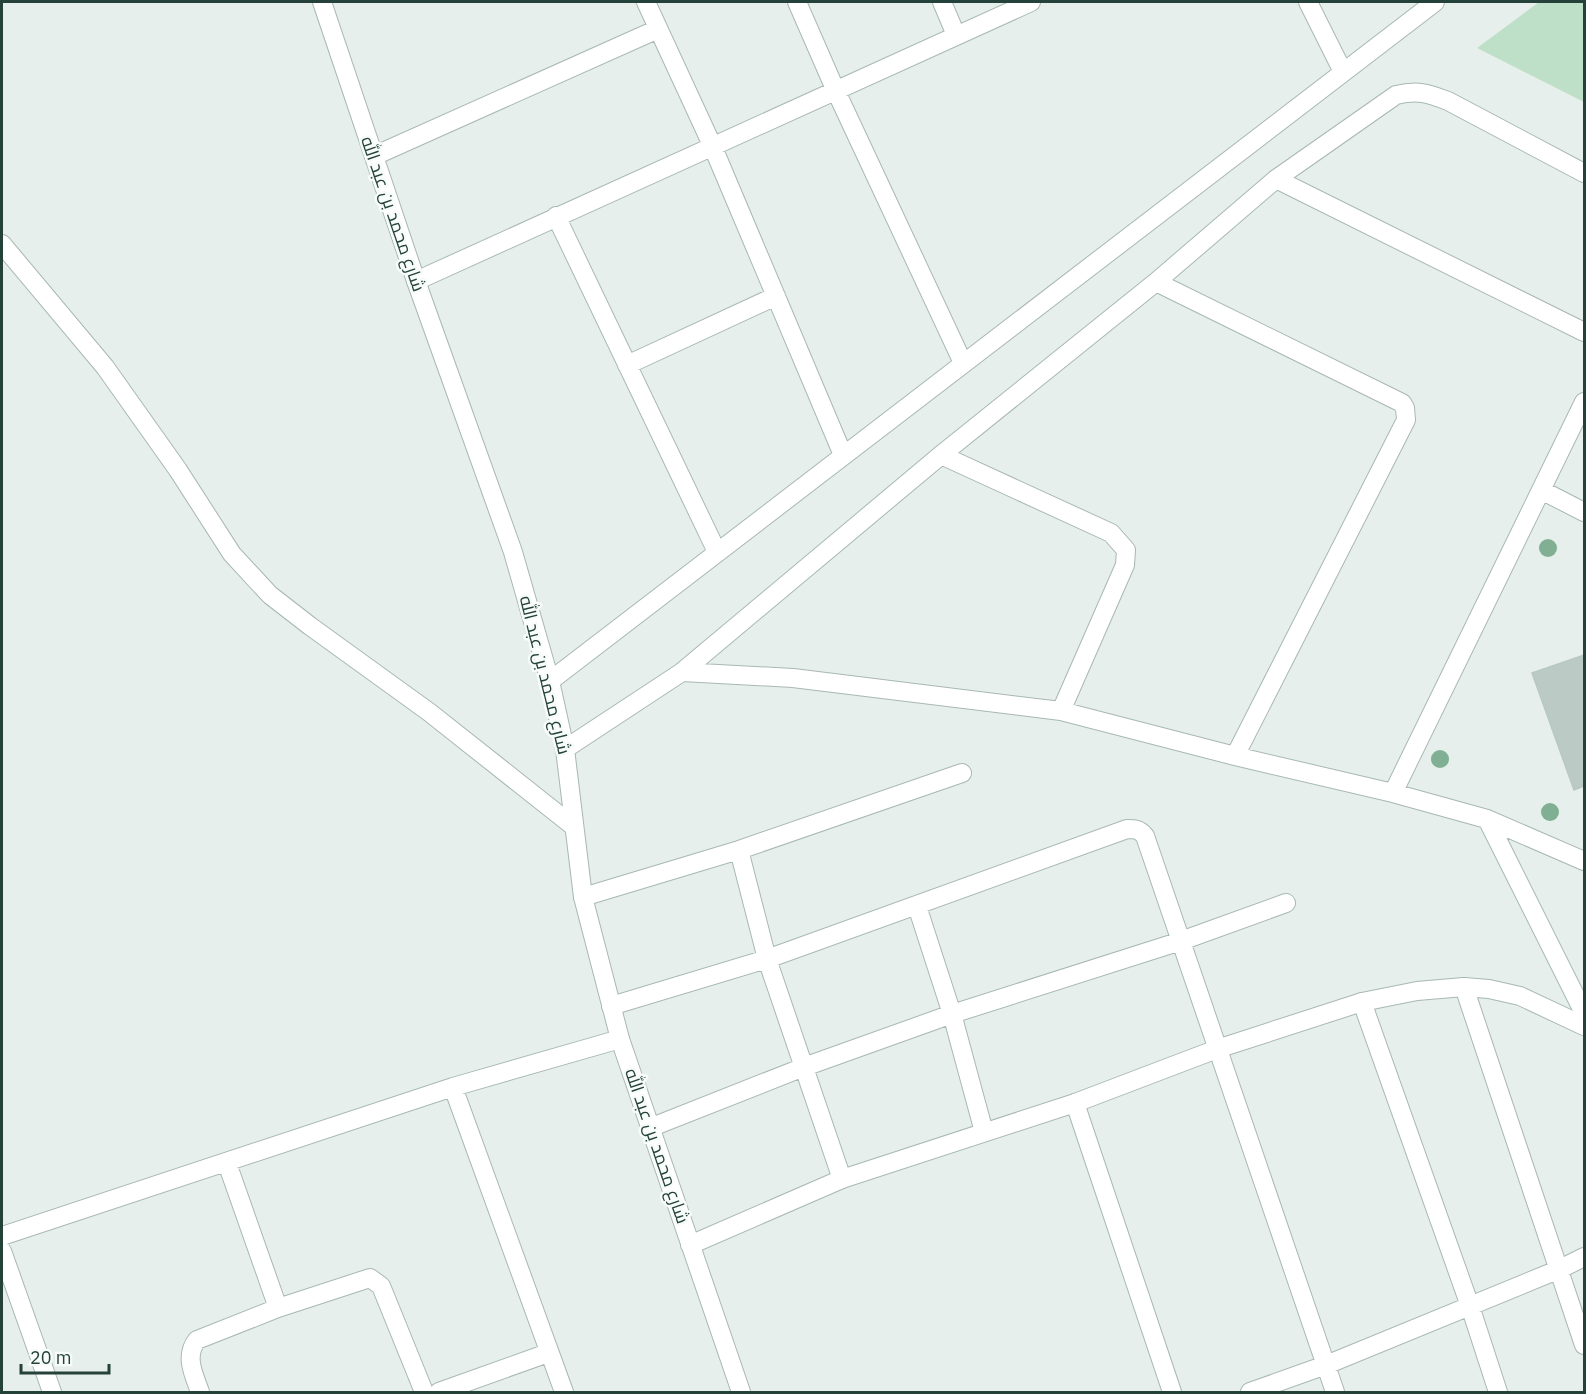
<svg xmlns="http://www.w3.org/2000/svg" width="1586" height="1394" viewBox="0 0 1586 1394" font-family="'IBM Plex Sans',Cairo,sans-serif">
	<rect width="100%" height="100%" fill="#e6efeb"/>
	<path fill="#bfe0c8" d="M1539,2H1584V102L1477,48Z"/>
	<path fill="#bbcac4" stroke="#b8c9c2" stroke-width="1.5" d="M1584,655V786L1574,790L1532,673Z"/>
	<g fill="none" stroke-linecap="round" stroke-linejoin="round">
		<g stroke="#a8b8b2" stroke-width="20">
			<path id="minor" d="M646,2L712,145L843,455
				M797,2L835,89L963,363
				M942,2L956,35
				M1308,2L1343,72
				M374,156L658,29
				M1276,179L1584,332
				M556,216L717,552
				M2,244L105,367L178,470L232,554L270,595L310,626L429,712L573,826
				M416,281L1031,2
				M1156,282L1402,403L1405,408L1406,420L1235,756
				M627,365L776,296
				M941,455L1111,533L1126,550L1125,565L1061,711
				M1543,491L1584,512
				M682,672L793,678L1061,711L1235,756L1393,793L1487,819L1584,861
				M550,681L1435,2
				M565,749L682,672L941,455L1156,282L1276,179L1396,95C1418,90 1427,93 1448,101L1584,173
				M1393,793L1584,402
				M1487,819L1584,1013
				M739,850L767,959L842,1179
				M583,897L739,850L962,773
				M917,906L952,1014L984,1132
				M1464,987L1584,1345
				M1362,1002L1470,1306L1498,1392
				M611,1006L767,959L1127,829C1135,829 1139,829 1145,836L1335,1392
				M453,1087L564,1392
				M1075,1103L1172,1392
				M652,1127L804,1067L952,1014L1181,941L1286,903
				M227,1163L278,1308
				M2,1236L453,1087L620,1039
				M2,1251L52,1392
				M200,1392C194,1375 184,1356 197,1340L278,1308L370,1278L381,1286L424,1392
				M439,1392L548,1353
				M1250,1392L1326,1365L1560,1269L1584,1257"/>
		</g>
		<g stroke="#a8b8b2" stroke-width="20">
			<path id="tertiary" d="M322,2L416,281L513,552L550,681L565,749L583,897L620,1039L741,1392
				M690,1245L842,1179L1075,1103L1217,1049L1362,1002L1417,991L1464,987L1489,989L1520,996L1584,1026"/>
		</g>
		<use href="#minor" stroke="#fff" stroke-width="18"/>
		<use href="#tertiary" stroke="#fff" stroke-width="18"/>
	</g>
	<g fill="#80af93">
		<circle cx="1548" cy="548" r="9"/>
		<circle cx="1440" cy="759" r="9"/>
		<circle cx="1550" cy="812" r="9"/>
	</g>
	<g text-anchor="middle" stroke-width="5" stroke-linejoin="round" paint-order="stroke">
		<g font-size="18" fill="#24423a" stroke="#f7fbf9">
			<text transform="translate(393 214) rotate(71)" y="6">شارع محمد بن عبد الله</text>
			<text transform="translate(545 675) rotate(76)" y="6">شارع محمد بن عبد الله</text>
			<text transform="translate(657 1146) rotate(71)" y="6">شارع محمد بن عبد الله</text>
		</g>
	</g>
	<rect width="1586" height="1394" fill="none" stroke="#24423a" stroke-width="6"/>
	<path d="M21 1364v9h88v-9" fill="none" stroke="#24423a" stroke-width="3"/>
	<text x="30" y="1364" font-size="18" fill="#24423a" stroke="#f7fbf9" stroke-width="4.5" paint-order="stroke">20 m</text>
</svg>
